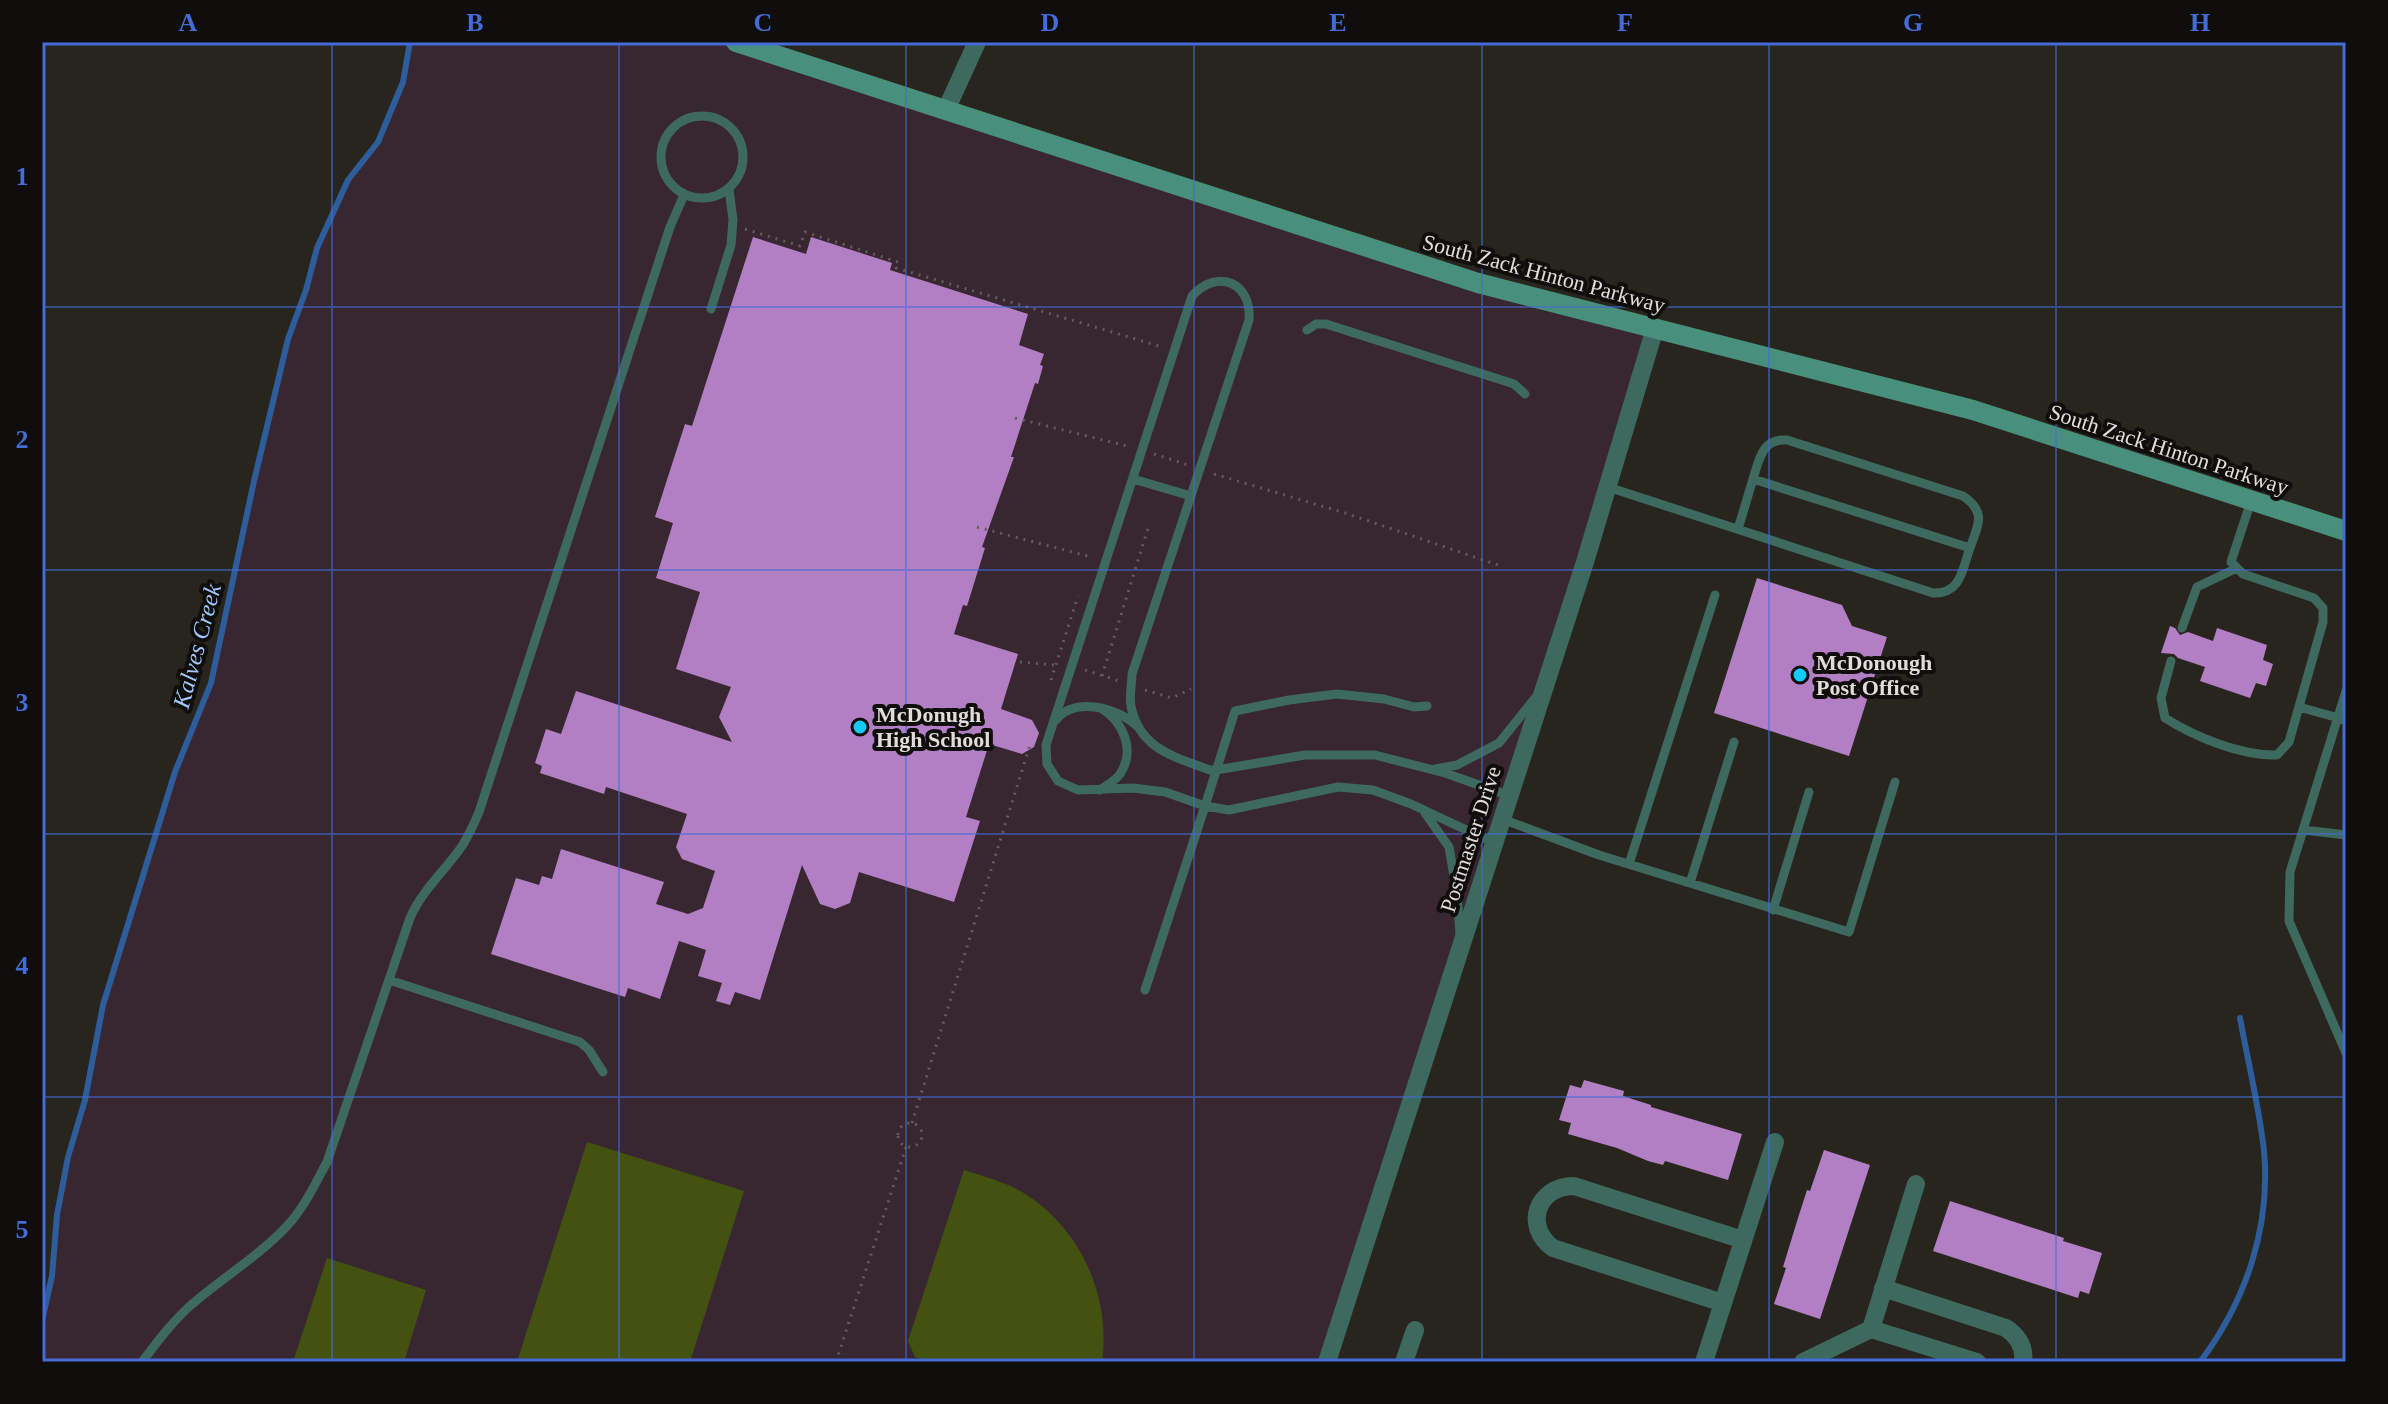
<svg xmlns="http://www.w3.org/2000/svg" width="2388" height="1404" viewBox="0 0 2388 1404" font-family="'Times New Roman',serif">
	<rect width="100%" height="100%" fill="#28251f"/>
	<path fill="#382731" d="M410,42H735L1655,328L1324,1362H42V1308L52,1276L57,1215L68,1157L85,1100L103,1005L175,772L211,683L254,481L288,339L306,290L317,248L348,180L378,142L403,82Z"/>
	<path fill="#435211" d="M587,1142L744,1191L690,1362H517Z
		M964,1170C985,1177 1009,1183 1027,1195C1082,1231 1111,1298 1102,1362H930L915,1357L908,1341Z
		M327,1258L426,1290L404,1362H293Z"/>
	<g fill="none" stroke-linecap="round" stroke-linejoin="round">
		<path stroke="#2e5d9c" stroke-width="6" d="M42,1321L52,1276L57,1215L68,1157L85,1100L103,1005L175,772L211,683L254,481L288,339L306,290L317,248L348,180L378,142L403,82L410,42
			M2200,1362C2246,1301 2271,1227 2264,1151C2259,1106 2248,1062 2240,1018"/>
	</g>
	<path fill="#b37fc4" d="M753,237L806,254L811,237L892,263L890,270L1028,314L1019,345L1044,354L1040,365L1043,366L1038,384L1035,383L1011,457H1014L982,547L985,548L967,606L963,605L954,634L1018,654L1001,709L1032,720L1039,733L1034,747L1022,754L989,744L966,817L980,821L954,902L859,872L850,903L835,909L820,904L802,865L760,1000L735,992L730,1005L716,1001L722,983L698,976L706,950L679,941L660,999L628,988L625,997L491,954L516,878L539,885L542,876L552,879L561,849L664,882L656,904L688,914L703,908L715,871L682,859L676,847L687,814L606,787L604,794L540,773L542,766L535,763L546,729L561,734L576,691L732,742L719,717L731,687L676,669L700,592L656,578L673,523L655,517L685,424L692,426Z
		M1757,578L1842,605L1852,626L1887,637L1849,756L1714,713Z
		M2170,626L2175,628L2180,635L2188,632L2213,641L2217,628L2267,645L2263,660L2273,664L2266,686L2256,683L2250,698L2200,681L2205,667L2178,658L2174,654L2161,653Z
		M1584,1080L1624,1091L1623,1096L1651,1105V1107L1742,1134L1728,1180L1665,1161L1663,1165L1648,1161L1617,1148L1568,1134L1571,1123L1559,1120L1570,1085L1581,1088Z
		M1824,1150L1870,1165L1820,1319L1774,1304L1786,1268L1783,1267L1798,1218L1807,1190L1810,1191Z
		M1950,1201L2064,1238L2063,1241L2102,1253L2089,1294L2080,1291L2078,1298L1933,1251Z"/>
	<g fill="none" stroke-linecap="round" stroke-linejoin="round">
		<path stroke="#615e59" stroke-width="3" stroke-dasharray="2 6" stroke-linecap="butt" d="M745,229L800,246L805,232L898,262L896,268L1159,346
			M1015,418L1127,446
			M1154,454L1188,465
			M1214,474L1345,513L1498,565
			M977,527L1091,557
			M1020,662L1055,665
			M1085,670L1119,681
			M1102,676L1149,525
			M1051,680L1078,596
			M1145,690L1172,698L1191,689
			M898 1135a12 12 0 1 1 24 0a12 12 0 1 1-24 0Z
			M912,1123L1030,745
			M836,1362L906,1147"/>
		<path stroke="#3e695e" stroke-width="9" d="M661 157a41 41 0 1 1 82 0a41 41 0 1 1-82 0Z
			M711,309L731,245L733,220L729,189
			M1307,330L1316,324H1326L1514,384L1525,394
			M1133,479L1191,496
			M1753,479C1759,460 1762,438 1787,440L1963,496C1987,512 1978,525 1970,548
			M1608,487L1933,593C1961,594 1962,570 1970,548L1753,479L1738,529
			M2182,628L2197,587L2237,568
			M2171,661L2161,698L2165,718C2195,737 2241,756 2277,755L2289,742L2323,622V608L2314,598L2243,574L2231,562L2251,501
			M2346,691L2290,872L2289,921L2346,1053
			M1427,706L1414,707L1384,699L1337,694L1289,700L1235,711L1205,806L1165,792L1133,788L1078,790L1058,781L1047,764L1046,745L1192,296C1217,268 1252,282 1249,320L1132,674C1132,684 1129,696 1131,706C1139,749 1175,757 1210,770H1216L1305,755H1375L1445,773L1510,796
			M2299,707L2346,720
			M1056,720C1075,696 1118,708 1137,726
			M1435,769L1457,765L1499,743L1536,697
			M1100,790C1107,785 1115,781 1120,774C1136,750 1123,722 1101,708
			M1425,813L1449,847L1457,893L1460,934
			M1502,819L1599,855L1849,932L1895,782
			M2304,830L2346,835
			M1629,864L1715,595
			M1690,883L1734,742
			M1773,910L1809,792
			M389,980L580,1042L589,1050L603,1072
			M1145,990L1205,806L1229,810L1338,787L1373,790L1411,804L1494,843
			M142,1362C157,1342 172,1322 191,1305C222,1278 259,1256 287,1226C304,1208 315,1184 327,1162L410,918C422,890 445,871 462,846C469,835 474,824 479,812L670,227L684,195"/>
		<path stroke="#3e695e" stroke-width="18" d="M946,110L977,42
			M1883,1288L2006,1328C2018,1336 2025,1347 2023,1362
			M1723,1303L1553,1248C1523,1226 1537,1186 1574,1186L1743,1240
			M1871,1329L1977,1362
			M1327,1362L1585,562L1655,328
			M1404,1362L1415,1330
			M1704,1362L1775,1142
			M1803,1362L1871,1329L1916,1184"/>
		<path stroke="#488f7d" stroke-width="20" d="M736,42L1478,283L1973,410L2346,531"/>
	</g>
	<path fill="none" stroke="#446bd8" stroke-width="2" stroke-opacity="0.55" d="M332,42V1362M619,42V1362M906,42V1362M1194,42V1362M1482,42V1362M1769,42V1362M2056,42V1362M42,307H2346M42,570H2346M42,834H2346M42,1097H2346"/>
	<g fill="#12cafb" stroke="#100e0c" stroke-width="3">
		<circle cx="1800" cy="675" r="8"/>
		<circle cx="860" cy="727" r="8"/>
	</g>
	<g text-anchor="middle" stroke-width="8" stroke-linejoin="round" paint-order="stroke">
		<g font-size="22" fill="#e0ddda" stroke="#100e0c">
			<text transform="translate(1544 273) rotate(15)" y="8">South Zack Hinton Parkway</text>
			<text transform="translate(2169 449) rotate(18)" y="8">South Zack Hinton Parkway</text>
			<text transform="translate(1470 839) rotate(-72)" y="8">Postmaster Drive</text>
		</g>
		<g font-size="22" font-weight="bold" fill="#e0ddda" stroke="#100e0c" text-anchor="start">
			<text x="1816" y="670">McDonough<tspan x="1816" dy="25">Post Office</tspan></text>
			<text x="876" y="722">McDonugh<tspan x="876" dy="25">High School</tspan></text>
		</g>
		<g font-size="24" font-style="italic" fill="#a2c8fe" stroke="#100e0c">
			<text transform="translate(197 646) rotate(-75)" y="8">Kalves Creek</text>
		</g>
	</g>
	<rect width="2388" height="1404" fill="none" stroke="#100e0c" stroke-width="88"/>
	<rect x="44" y="44" width="2300" height="1316" fill="none" stroke="#446bd8" stroke-width="3"/>
	<g font-size="26" text-anchor="middle" font-weight="bold" fill="#446bd8">
		<text x="188" y="31">A</text>
		<text x="475" y="31">B</text>
		<text x="763" y="31">C</text>
		<text x="1050" y="31">D</text>
		<text x="1338" y="31">E</text>
		<text x="1625" y="31">F</text>
		<text x="1913" y="31">G</text>
		<text x="2200" y="31">H</text>
		<text x="22" y="185">1</text>
		<text x="22" y="448">2</text>
		<text x="22" y="711">3</text>
		<text x="22" y="974">4</text>
		<text x="22" y="1238">5</text>
	</g>
</svg>
